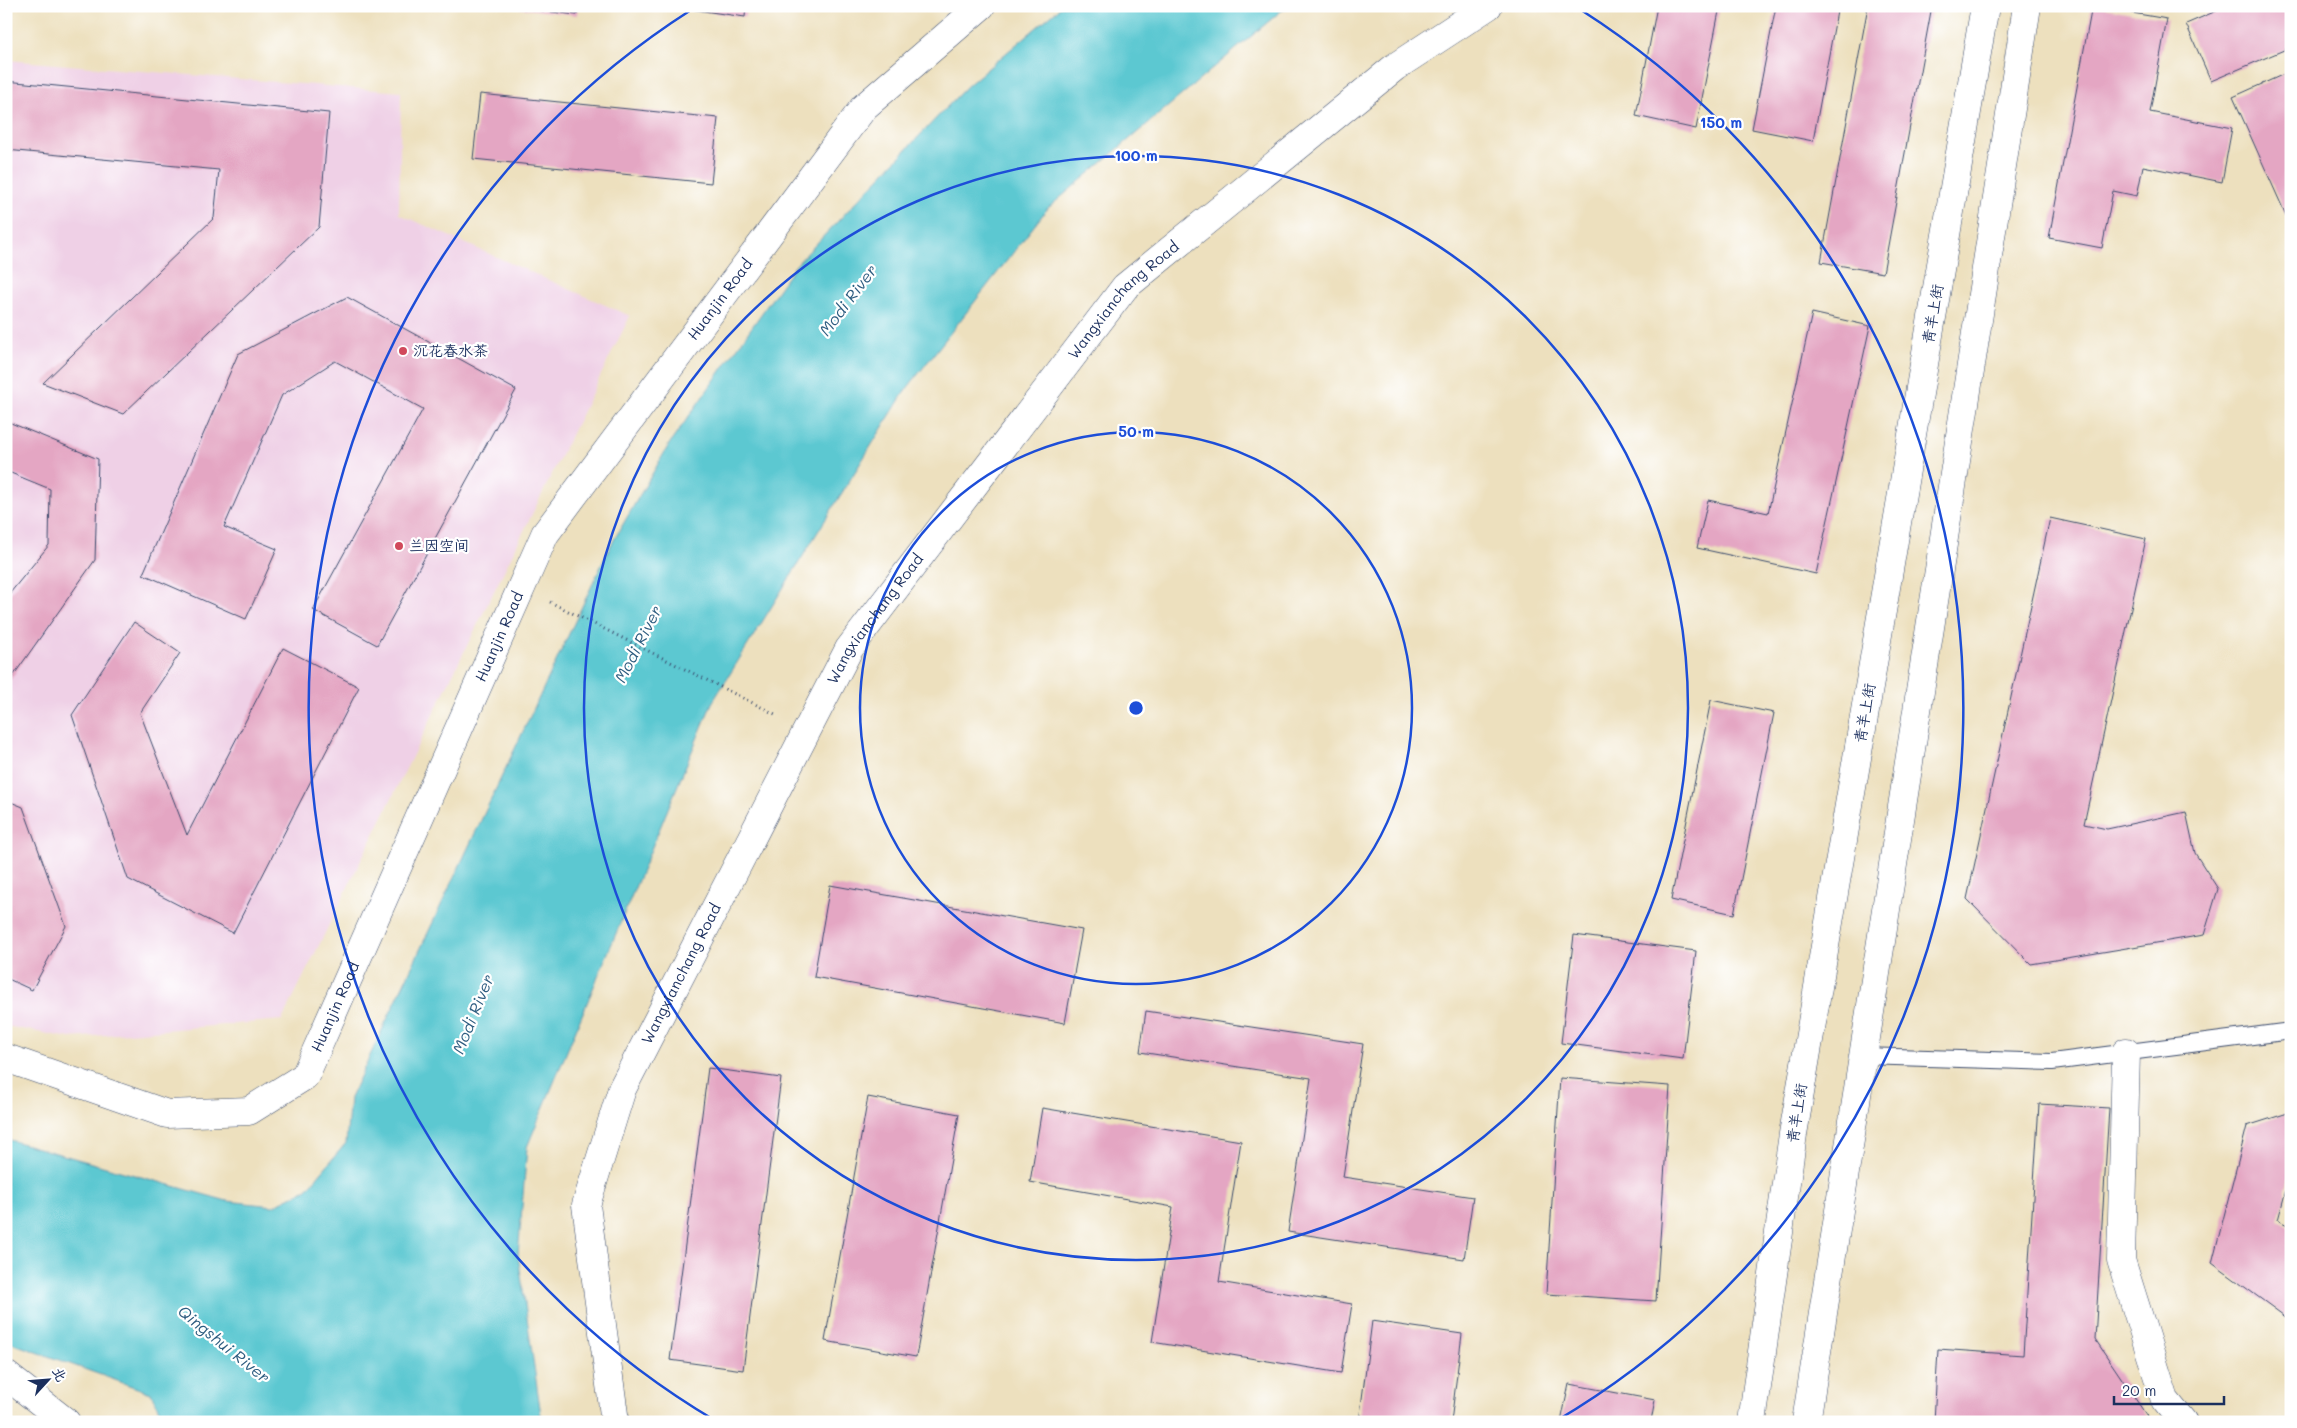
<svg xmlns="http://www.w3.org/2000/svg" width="2297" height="1428" viewBox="0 0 2297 1428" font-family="Mali,'LXGW WenKai TC',sans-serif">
	<rect width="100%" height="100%" fill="#fff"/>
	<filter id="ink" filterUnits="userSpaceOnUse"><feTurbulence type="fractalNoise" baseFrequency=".02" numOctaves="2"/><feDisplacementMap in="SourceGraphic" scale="10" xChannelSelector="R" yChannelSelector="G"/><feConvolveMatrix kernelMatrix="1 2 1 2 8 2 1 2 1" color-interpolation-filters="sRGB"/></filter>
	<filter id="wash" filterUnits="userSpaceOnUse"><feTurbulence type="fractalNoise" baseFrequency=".0096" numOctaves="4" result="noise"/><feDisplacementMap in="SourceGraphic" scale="20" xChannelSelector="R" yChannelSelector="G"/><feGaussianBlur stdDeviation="1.12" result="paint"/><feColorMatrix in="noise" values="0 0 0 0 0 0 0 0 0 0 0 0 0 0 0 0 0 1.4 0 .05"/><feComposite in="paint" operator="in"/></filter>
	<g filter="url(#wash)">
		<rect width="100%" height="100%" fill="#ede0be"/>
		<path fill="#efd0e6" d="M6,60L401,92L399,214L630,316L282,1020L70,1038L6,1026Z"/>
		<path fill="#5bc8d1" stroke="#3b7c98" d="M1062,6H1291L1281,11L1048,208L905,391L712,703L527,1147L518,1255L542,1422H165L151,1393L6,1341V1139L227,1201L273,1206L307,1189L346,1143L350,1098L611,545L670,443L795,266L967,86Z"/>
		<g id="blocks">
			<path fill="#e4a6c3" d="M502,6H578L577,15Z
				M669,6H746L745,17Z
				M1657,6H1720L1696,129L1636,116Z
				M1776,6H1838L1813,141L1752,129Z
				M1868,6H1907L1931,11L1883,273L1821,262Z
				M2092,6L2167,19L2150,112L2232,128L2222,182L2143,166L2137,196L2113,191L2102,248L2049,238Z
				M2228,6H2291V47L2211,81L2186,24Z
				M2291,71V221L2289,222L2233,97Z
				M6,81L329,113L319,227L123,414L43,383L214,218L219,170L6,150Z
				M480,94L718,118L711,183L473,159Z
				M347,297L516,390L377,645L313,610L423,409L335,361L282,395L224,527L277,549L246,619L143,574L238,354Z
				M1812,313L1870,326L1816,574L1697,548L1708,500L1768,513Z
				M6,421L98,459L95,560L6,686V598L49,545L50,489L6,471Z
				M2050,518L2146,539L2084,824L2107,829L2186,812L2195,853L2218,889L2204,935L2031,964L1967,899Z
				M134,622L180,653L140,713L187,835L283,648L359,687L233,933L128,879L72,715Z
				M1711,700L1774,713L1734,914L1671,900Z
				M6,800L23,807L66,926L32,990L6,978Z
				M830,885L1082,930L1065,1023L814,977Z
				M1574,935L1696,951L1683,1059L1561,1043Z
				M1146,1011L1363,1044L1343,1177L1473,1197L1464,1259L1288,1232L1311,1078L1140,1052Z
				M708,1068L781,1078L743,1370L670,1360Z
				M1560,1078L1670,1086L1656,1301L1546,1294Z
				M868,1097L959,1114L916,1357L825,1341Z
				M2039,1104L2109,1108L2095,1339L2151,1422H1934L1938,1349L2023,1355Z
				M1042,1108L1241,1141L1219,1282L1352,1304L1341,1373L1152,1342L1173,1207L1030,1182Z
				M2291,1112V1171L2278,1220L2291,1227V1321L2212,1263L2247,1126Z
				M1372,1321L1462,1334L1451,1422H1359Z
				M1569,1384L1655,1400L1651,1422H1561Z"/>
		</g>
	</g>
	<g filter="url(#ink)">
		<use href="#blocks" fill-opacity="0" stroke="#3a4a6c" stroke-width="1"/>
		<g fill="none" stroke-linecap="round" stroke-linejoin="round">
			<g stroke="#3a4a6c" stroke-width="18">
				<path id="lane" d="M1863,1056L2052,1062L2291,1031"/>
			</g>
			<g stroke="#3a4a6c" stroke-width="29">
				<g id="street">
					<path d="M2126,1052L2121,1260L2165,1400L2183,1422"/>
					<path id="s1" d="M6,1058L167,1114L249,1111L305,1076L545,534L864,107L981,6"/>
					<path d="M6,1375L66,1422"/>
				</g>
			</g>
			<g stroke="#3a4a6c" stroke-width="29">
				<g id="secondary">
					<path id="s2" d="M615,1422L586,1205L622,1089L849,649L1125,287L1395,67L1488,6"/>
					<path d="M1752,1422L1793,1134L1985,6"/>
					<path d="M1806,1422L2027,6"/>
				</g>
			</g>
			<path stroke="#3a4a6c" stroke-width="3" stroke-dasharray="1 4" stroke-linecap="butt" d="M550,602L777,715"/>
			<use href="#lane" stroke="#fff" stroke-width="16"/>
			<use href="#street" stroke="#fff" stroke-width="28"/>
			<use href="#secondary" stroke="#fff" stroke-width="28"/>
		</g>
	</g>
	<g fill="none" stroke="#1d4ed8" stroke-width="2.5">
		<circle cx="1136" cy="708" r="276"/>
		<circle cx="1136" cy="708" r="552"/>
		<path d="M716 1421A828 828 0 0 1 691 10M1581 10A828 828 0 0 1 1556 1421"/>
	</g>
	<g fill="#d1495b" stroke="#fff" stroke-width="2">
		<circle cx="403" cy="351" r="5"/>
		<circle cx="399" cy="546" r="5"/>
	</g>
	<g text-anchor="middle" stroke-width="4.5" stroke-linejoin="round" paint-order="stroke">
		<g font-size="15" fill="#1b2f5e" stroke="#fff">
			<text dy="5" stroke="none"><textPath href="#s1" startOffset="1204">Huanjin Road</textPath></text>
			<text dy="5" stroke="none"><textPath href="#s2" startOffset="1280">Wangxianchang Road</textPath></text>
			<text transform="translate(1933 314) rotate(-80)" y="5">青羊上街</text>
			<text dy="5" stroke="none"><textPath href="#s2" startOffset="875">Wangxianchang Road</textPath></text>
			<text dy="5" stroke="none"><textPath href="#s1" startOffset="799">Huanjin Road</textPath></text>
			<text transform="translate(1865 713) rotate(-80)" y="5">青羊上街</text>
			<text dy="5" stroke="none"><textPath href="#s2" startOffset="470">Wangxianchang Road</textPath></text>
			<text dy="5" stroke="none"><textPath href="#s1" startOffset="394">Huanjin Road</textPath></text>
			<text transform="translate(1797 1113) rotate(-81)" y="5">青羊上街</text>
		</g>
		<g font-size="15" fill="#1b2f5e" stroke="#fff" text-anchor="start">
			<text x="413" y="356">沉花春水茶</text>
			<text x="409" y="551">兰因空间</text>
		</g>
		<g font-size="16" font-style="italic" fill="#2e5d80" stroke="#fff">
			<text transform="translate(848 300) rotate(-53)" y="6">Modi River</text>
			<text transform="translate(638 644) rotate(-63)" y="6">Modi River</text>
			<text transform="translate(473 1014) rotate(-68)" y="6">Modi River</text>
			<text transform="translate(224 1344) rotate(39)" y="6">Qingshui River</text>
		</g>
	</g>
	<circle cx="1136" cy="708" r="8" fill="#1d4ed8" stroke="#fff" stroke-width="2.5"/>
	<g font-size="15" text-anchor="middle" font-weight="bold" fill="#1d4ed8" stroke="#fff" stroke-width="4.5" stroke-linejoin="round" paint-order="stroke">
		<text x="1721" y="128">150 m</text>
		<text x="1136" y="161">100 m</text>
		<text x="1136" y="437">50 m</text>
	</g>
	<rect width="2297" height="1428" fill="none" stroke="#fff" stroke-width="25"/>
	<g transform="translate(48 1380) rotate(64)" stroke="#ffffff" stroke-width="4" paint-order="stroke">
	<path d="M0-4L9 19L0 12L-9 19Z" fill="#1b2f5e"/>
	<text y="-8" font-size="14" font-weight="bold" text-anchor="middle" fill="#1b2f5e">北</text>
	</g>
	<path d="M2114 1396v8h110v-8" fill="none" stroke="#1b2f5e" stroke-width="2.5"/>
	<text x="2122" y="1396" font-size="15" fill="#1b2f5e" stroke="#ffffff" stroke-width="4" paint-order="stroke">20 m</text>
</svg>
